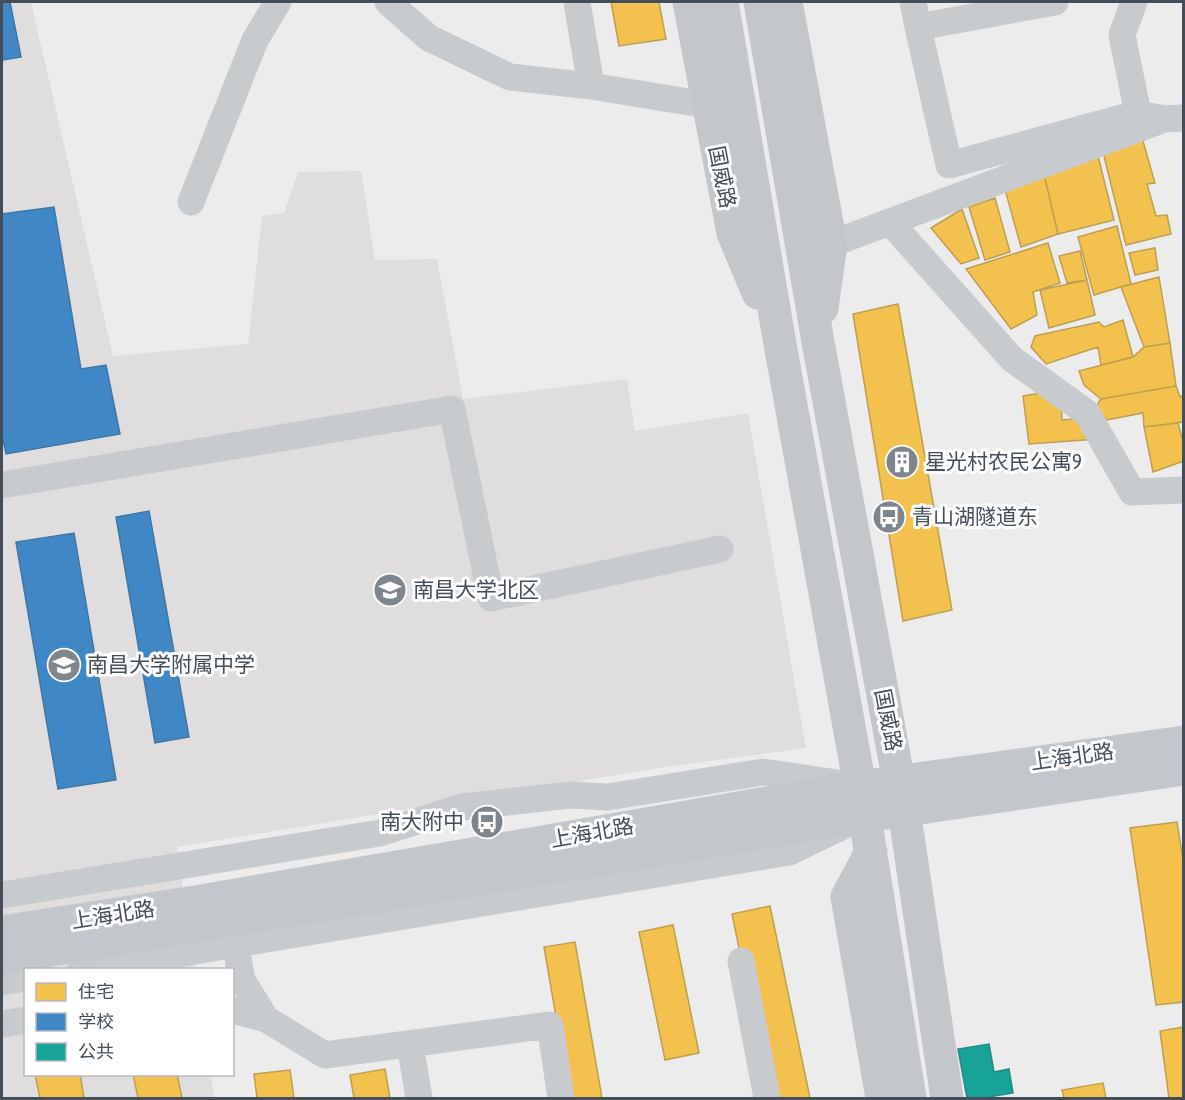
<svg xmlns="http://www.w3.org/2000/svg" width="1185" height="1100" viewBox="0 0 1185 1100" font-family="'Asap Condensed','Noto Sans SC',sans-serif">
	<rect width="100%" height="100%" fill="#edecec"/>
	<path fill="#dfddde" d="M2,2H31L113,356L248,344L262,216L284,213L298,172L361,171L375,260L437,259L463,399L627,379L635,431L748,413L806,748L666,767L177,847L195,969L26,970V1074L211,1075L214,1098H2Z"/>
	<path fill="#f2c14e" stroke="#be9e51" stroke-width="1.5" d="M611,2H659L666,39L619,46Z
		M1141,134L1155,183L1147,184L1156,216L1167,215L1171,234L1126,245L1102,148Z
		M1097,152L1114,220L1058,234L1043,170Z
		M1043,170L1058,234L1021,247L1004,186Z
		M995,198L1010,252L985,260L969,207Z
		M962,209L979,258L961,264L931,228Z
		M1117,226L1131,284L1094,295L1078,237Z
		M1048,243L1060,283L1033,292L1037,315L1011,329L966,269Z
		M1155,248L1158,270L1135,275L1129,253Z
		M1080,251L1087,280L1067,283L1059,256Z
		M1159,277L1170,343L1144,347L1121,287Z
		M1087,280L1095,315L1049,328L1040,290Z
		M898,304L952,610L903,621L853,314Z
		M1123,320L1133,357L1101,365L1098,347L1046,364L1031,347L1035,336L1099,322L1104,327Z
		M1170,343L1176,386L1101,399L1084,385L1079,371L1133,357L1144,347Z
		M1176,386L1180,397L1184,395V422L1144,427L1143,413L1107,420L1095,408L1101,399Z
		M1054,391L1061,402L1062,420L1084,418L1098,439L1029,444L1023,396Z
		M1178,423L1184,445V461L1153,472L1144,427Z
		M1177,822L1184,866V1002L1156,1005L1130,828Z
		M770,906L810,1098H770L732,914Z
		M673,925L699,1053L665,1060L639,932Z
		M575,942L602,1098H570L544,947Z
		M1184,1027V1098H1169L1160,1031Z
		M385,1069L390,1098H354L350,1075Z
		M290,1070L294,1098H257L254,1074Z
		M35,1074H80L84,1098H40Z
		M133,1074H177L182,1098H138Z
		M1103,1083L1106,1098H1064L1062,1090Z"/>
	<path fill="#3f88c5" stroke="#4077a5" stroke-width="1.5" d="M2,2H10L21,57L2,60Z
		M54,207L81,369L106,365L120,434L6,454L2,435V214Z
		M149,511L189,737L155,743L116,517Z
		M74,533L116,780L58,789L16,542Z"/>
	<path fill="#17a398" stroke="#248a85" stroke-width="1.5" d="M989,1044L994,1072L1009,1069L1013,1093L983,1098H967L958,1049Z"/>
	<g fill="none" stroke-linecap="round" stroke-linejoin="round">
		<path stroke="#c8cbcd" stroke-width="27" d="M388,2L429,38L510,77L591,86L707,105
			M577,2L591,86
			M913,2L918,27L1055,2
			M1134,2L1122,35L1138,114L1164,119
			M918,27L949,165L1121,118
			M191,202L255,40L278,2
			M890,222L1012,359L1087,413L1132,492L1184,490
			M831,244L1164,119L1184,118
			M2,485L452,409L491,598L720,549
			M2,895L380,833L462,807L570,795L608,797L763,772L844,784
			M232,926L242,980L266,1019
			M741,961L767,1098
			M80,970L789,852L843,826
			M2,982L26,978
			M232,1010L266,1019L325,1055L550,1025L561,1098
			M2,1024L26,1020
			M410,1044L419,1098"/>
		<path stroke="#c3c7cb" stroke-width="33" d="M689,2L733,233L758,293
			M722,2L780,344L860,787L910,1098
			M760,2L818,342L904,810L947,1098
			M786,2L831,244L822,308
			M871,852L847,897L882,1098
			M2,932L195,902L860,787L1184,742
			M2,958L865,816L1184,769"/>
	</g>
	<defs>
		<g id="building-disc" transform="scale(1.725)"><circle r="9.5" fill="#7e858c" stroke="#fff"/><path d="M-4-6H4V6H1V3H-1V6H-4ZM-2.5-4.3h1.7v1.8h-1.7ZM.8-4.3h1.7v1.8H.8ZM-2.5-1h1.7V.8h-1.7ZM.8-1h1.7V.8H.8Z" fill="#fff"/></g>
		<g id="bus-disc" transform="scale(1.725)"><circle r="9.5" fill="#7e858c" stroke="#fff"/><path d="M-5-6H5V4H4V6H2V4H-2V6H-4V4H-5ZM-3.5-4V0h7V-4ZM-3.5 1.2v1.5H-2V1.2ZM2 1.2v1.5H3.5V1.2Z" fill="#fff"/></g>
		<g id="university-disc" transform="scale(1.725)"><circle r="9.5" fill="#7e858c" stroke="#fff"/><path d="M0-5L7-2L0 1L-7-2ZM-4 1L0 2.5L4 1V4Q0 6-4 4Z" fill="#fff"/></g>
		<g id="school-disc" transform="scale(1.725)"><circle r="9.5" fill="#7e858c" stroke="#fff"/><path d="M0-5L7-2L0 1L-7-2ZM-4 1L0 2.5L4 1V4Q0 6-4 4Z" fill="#fff"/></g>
	</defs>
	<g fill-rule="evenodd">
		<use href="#building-disc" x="902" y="462"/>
		<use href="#bus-disc" x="889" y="517"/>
		<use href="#university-disc" x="390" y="590"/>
		<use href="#school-disc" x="64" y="665"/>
		<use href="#bus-disc" x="487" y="822"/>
	</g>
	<g text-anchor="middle" stroke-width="6" stroke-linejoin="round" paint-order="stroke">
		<g font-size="21" fill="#434e59" stroke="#fff">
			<text transform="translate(722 177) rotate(79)" y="7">国威路</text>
			<text transform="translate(888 720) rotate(79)" y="7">国威路</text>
			<text transform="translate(1072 757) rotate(-8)" y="7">上海北路</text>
			<text transform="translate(592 833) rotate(-10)" y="7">上海北路</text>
			<text transform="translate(113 915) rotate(-9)" y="7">上海北路</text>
		</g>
		<g font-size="21" fill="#434e59" stroke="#fff" text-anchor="start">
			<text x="925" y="469">星光村农民公寓9</text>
			<text x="912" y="524">青山湖隧道东</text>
			<text x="413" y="597">南昌大学北区</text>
			<text x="87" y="672">南昌大学附属中学</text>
			<text x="464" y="829" text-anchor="end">南大附中</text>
		</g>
	</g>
	<rect width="1185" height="1100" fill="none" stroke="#434e59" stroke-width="6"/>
	<rect x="24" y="968" width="210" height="108" fill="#ffffff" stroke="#b4b8bd" stroke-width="1.5"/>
	<rect x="36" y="983" width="30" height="18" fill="#f2c14e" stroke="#b4b8bd" stroke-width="1.5"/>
	<text x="78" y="998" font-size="18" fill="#434e59">住宅</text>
	<rect x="36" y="1013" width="30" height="18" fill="#3f88c5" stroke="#b4b8bd" stroke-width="1.5"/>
	<text x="78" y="1028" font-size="18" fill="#434e59">学校</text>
	<rect x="36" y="1043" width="30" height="18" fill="#17a398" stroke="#b4b8bd" stroke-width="1.5"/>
	<text x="78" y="1058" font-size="18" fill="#434e59">公共</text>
</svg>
